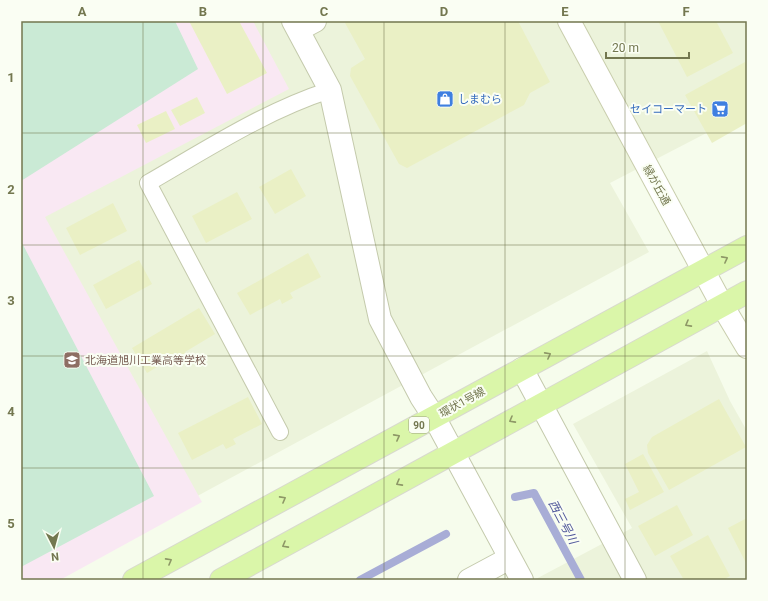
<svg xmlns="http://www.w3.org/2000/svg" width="768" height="601" viewBox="0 0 768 601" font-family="Roboto,'Noto Sans JP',sans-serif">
	<rect width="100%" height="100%" fill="#f6fcec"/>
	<path fill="#ecf3db" d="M21,21H747V112L610,183L649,252L42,580H21Z
		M707,351L730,401L747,431V580H534L632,528L573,424Z"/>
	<path fill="#f9e8f3" d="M21,21H253L289,89L45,217L202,502L60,580H21Z"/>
	<path fill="#caead5" d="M21,21H175L198,69L21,181Z
		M21,241L154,496L21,567Z"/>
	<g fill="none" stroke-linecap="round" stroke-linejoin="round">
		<path stroke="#a8add6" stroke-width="8" d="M515,497L534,493L581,580
			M360,580L446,534"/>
	</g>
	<path fill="#eaf0c5" d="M189,21H239L267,73L227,94Z
		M347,21H518L550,82L530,93L524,105L407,168L399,164L350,76L351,68L365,59L345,23Z
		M658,21H716L733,53L687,77Z
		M745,62L747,65V123L712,143L685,95Z
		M197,97L205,113L180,126L171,110Z
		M166,111L175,129L146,143L137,125Z
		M291,169L306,196L275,214L259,187Z
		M237,192L252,219L206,243L192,216Z
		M113,203L127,231L80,255L66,228Z
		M308,253L321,277L290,293L293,298L282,304L280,299L250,315L237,293Z
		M139,260L152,284L106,309L93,285Z
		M199,308L215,334L185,352L189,358L178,364L174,357L147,373L132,348Z
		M248,397L262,424L233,439L236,444L226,449L223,444L192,460L178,433Z
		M719,399L746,447L669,490L648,453L647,445L652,437Z
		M643,454L664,492L630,510L625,499L639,492L625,464Z
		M677,505L693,535L655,556L638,526Z
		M747,518V565L728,528Z
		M708,535L730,576L723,580H684L670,556Z"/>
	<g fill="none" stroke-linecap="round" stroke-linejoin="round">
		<g stroke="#c4caac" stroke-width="18">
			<path id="lane" d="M280,432L148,183C207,149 265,111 330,90"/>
		</g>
		<g stroke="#c4caac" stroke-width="24">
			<path id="street" d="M293,21L330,90L380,319L421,397L434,417L522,580
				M298,30L315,21
				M522,369L635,580
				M469,580L510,558"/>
		</g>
		<g stroke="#c9cead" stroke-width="24">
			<path id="secondary" d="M569,21L722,305L747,347"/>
		</g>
		<g stroke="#d8d9ce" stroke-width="24">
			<path id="primary" d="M134,580L747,247
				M221,580L747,292"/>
		</g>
		<use href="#lane" stroke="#fff" stroke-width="16"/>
		<use href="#street" stroke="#fff" stroke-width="22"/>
		<use href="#secondary" stroke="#fff" stroke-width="22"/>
		<use href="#primary" stroke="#daf6a9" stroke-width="22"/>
	</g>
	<defs><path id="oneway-chevron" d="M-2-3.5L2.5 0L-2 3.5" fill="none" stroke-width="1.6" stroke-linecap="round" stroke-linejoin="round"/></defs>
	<g stroke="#8d9766">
		<use href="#oneway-chevron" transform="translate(725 259) rotate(-28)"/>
		<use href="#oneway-chevron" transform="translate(688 324) rotate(151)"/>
		<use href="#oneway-chevron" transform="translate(548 355) rotate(-28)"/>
		<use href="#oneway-chevron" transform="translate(512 420) rotate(151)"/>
		<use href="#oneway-chevron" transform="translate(397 437) rotate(-28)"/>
		<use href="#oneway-chevron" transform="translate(399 483) rotate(151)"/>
		<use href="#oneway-chevron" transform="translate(283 499) rotate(-29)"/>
		<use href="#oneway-chevron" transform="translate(285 545) rotate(151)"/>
		<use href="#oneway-chevron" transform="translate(169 561) rotate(-29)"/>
	</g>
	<path fill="none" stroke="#73774f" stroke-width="1" stroke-opacity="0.55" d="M143,21V580M263,21V580M384,21V580M505,21V580M625,21V580M21,133H747M21,245H747M21,356H747M21,468H747"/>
	<defs>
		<g id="shop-square" transform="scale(0.9)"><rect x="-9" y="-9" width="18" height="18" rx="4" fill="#3f7fe0" stroke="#fafef3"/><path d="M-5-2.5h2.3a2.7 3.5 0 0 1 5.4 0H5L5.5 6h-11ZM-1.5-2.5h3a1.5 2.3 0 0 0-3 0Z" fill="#fff"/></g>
		<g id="supermarket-square" transform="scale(0.9)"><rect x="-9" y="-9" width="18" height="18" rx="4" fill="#3f7fe0" stroke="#fafef3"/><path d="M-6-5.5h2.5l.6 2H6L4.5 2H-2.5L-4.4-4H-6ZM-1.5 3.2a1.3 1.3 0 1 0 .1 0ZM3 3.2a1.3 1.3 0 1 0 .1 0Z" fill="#fff"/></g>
		<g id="school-square" transform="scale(0.9)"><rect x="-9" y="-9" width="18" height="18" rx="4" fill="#8d6e63" stroke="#fafef3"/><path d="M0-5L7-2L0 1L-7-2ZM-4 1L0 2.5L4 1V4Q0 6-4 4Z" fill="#fff"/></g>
	</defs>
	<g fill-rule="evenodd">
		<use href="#shop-square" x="445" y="99"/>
		<use href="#supermarket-square" x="720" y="109"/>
		<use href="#school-square" x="72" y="360"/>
	</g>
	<g text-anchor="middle" stroke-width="4" stroke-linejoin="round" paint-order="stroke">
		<rect fill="#fafef3" stroke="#9ca080" stroke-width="1" x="409" y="417" width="20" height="16" rx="3"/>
		<g font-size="10" font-weight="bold" fill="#73774f">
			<text x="419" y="429">90</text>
		</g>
		<g font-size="11" fill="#366cbe" stroke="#fafef3" text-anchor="start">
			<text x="458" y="103">しまむら</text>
			<text x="707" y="113" text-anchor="end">セイコーマート</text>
		</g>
		<g font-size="11" fill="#73774f" stroke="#fafef3">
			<text transform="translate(657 185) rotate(61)" y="4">緑が丘通</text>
			<text transform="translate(462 402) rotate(-29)" y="4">環状1号線</text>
		</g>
		<g font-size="11" fill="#785e54" stroke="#fafef3" text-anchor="start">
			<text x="85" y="364">北海道旭川工業高等学校</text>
		</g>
		<g font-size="12" font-style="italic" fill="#545b9d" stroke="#fafef3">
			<text transform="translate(563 522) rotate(62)" y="4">西三号川</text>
		</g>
	</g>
	<rect width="768" height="601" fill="none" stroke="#fafef3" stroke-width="44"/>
	<g transform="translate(54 547) rotate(174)" stroke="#fafef3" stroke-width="3" paint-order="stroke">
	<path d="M0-3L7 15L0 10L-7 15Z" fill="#73774f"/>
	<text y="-6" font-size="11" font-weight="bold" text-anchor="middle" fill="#73774f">N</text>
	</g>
	<path d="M606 52v6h83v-6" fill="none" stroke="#73774f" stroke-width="2"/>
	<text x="612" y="52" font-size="12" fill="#73774f" stroke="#fafef3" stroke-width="3" paint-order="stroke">20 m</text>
	<rect x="22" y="22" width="724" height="557" fill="none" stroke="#73774f" stroke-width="1.5"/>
	<g font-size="13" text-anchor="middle" font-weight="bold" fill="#73774f">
		<text x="82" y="16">A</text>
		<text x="203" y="16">B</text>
		<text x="324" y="16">C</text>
		<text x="444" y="16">D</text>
		<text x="565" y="16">E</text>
		<text x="686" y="16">F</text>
		<text x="11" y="82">1</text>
		<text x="11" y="194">2</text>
		<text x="11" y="305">3</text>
		<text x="11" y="416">4</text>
		<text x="11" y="528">5</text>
	</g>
</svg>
